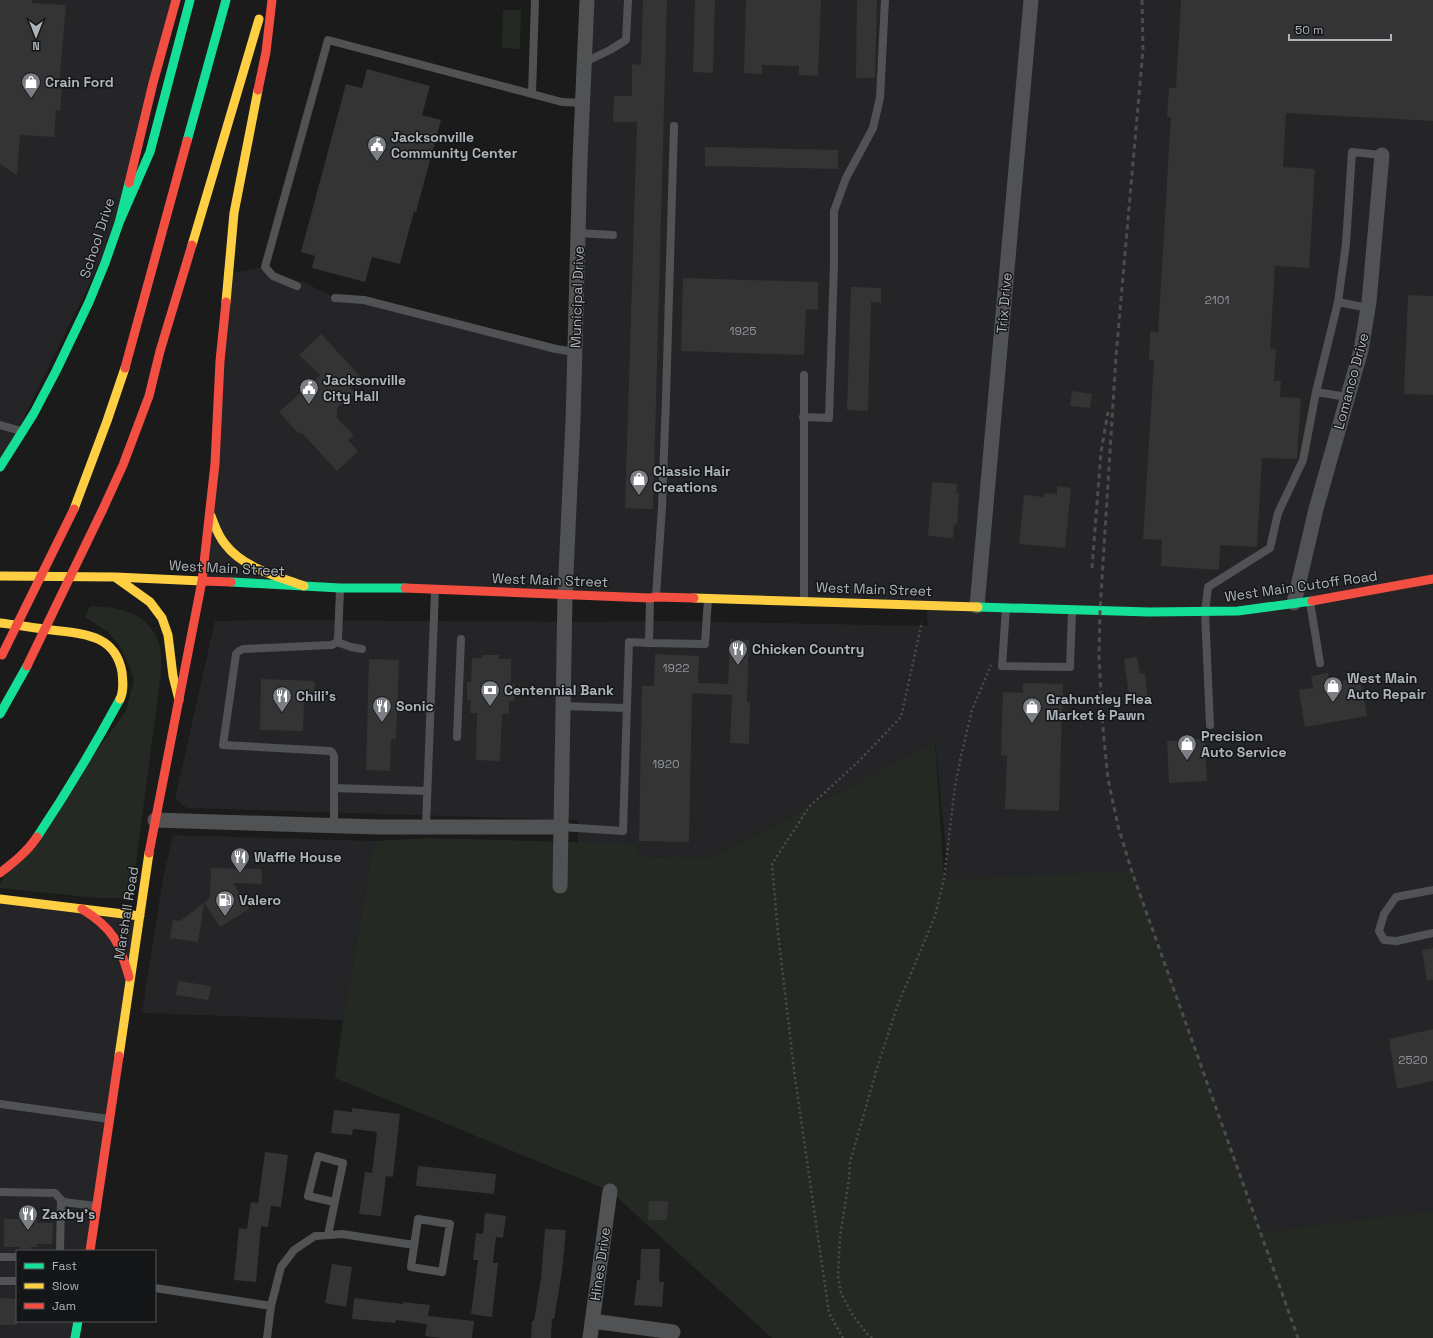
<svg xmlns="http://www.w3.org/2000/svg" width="1433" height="1338" viewBox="0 0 1433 1338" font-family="'Space Grotesk',sans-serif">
	<rect width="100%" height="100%" fill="#1b1b1b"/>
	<path fill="#252527" d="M0,0H174L119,223L0,467Z
		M587,0H1433V1211L1260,1232L1132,873L944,879L947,860L935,742L712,858L639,856L637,845L578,843V820L187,808L175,799L215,621L276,620L586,622L666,621L928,626L926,605L202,581L227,274L265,267L297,286L302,281L335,298L364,300L575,352Z
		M173,835L374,841L343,1020L142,1013L163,878Z
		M0,899L140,916L90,1251H17V1321H78L75,1338H0Z"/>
	<path fill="#242a23" d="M503,10H521L520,49L502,48Z
		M90,606C121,607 151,613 160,647C162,655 161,664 161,673L133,885L129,896L119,898H97L0,888V883L126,711L134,680L129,665L119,645L108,632L85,617Z
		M935,742L944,879L1132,872L1260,1232L1433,1211V1338H772L610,1191L335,1078L343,1020L374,841L428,838L637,844L639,856L712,858Z"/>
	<path fill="#343435" d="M0,0H32V3L66,5L59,87H62L60,111L56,110L54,137L20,135L17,175L0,164Z
		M643,0H667L653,509L625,508L637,122H613L614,96H632V64L641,65Z
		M695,0H715L713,73L693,72Z
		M746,0H821L818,76L799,75V66L762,65V74L744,73Z
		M857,0H877L875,78H856Z
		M1181,0H1433V121L1286,113L1283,167L1315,169L1309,268L1275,266L1270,348L1276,349L1274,381H1281L1280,397L1301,398L1297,459L1262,458L1257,547L1220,545L1219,570L1161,566L1162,540L1143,539L1154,360H1149L1150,331L1158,332L1171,117H1167L1169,88H1176Z
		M367,69L430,86L422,115L441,120L416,212L414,211L400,264L372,257L365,282L312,268L315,256L301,252L346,84L362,88Z
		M705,147L838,150V169L705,166Z
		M683,278L818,282V310L806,309L804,355L681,351Z
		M851,287L881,288V303L871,302L868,411L847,410Z
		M1408,295L1433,296V395L1404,394Z
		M321,334L361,377L350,388L356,393L337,408V418L354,435L348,440L358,451L337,471L302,433L299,434L279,412L320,375L299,355Z
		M1072,391L1092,394L1090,408L1070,406Z
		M932,482L957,484L956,493H959L957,525L954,524L953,538L928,536Z
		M1057,486L1071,488L1065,548L1019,544L1024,495L1044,497L1045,493L1057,494Z
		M730,639L749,640L747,703H750L749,744L730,743L732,695L692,693L689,842L639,841L642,686H654L655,654L699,656L698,683L728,684Z
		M482,655H499V659H511V684H515L514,701H509V714H502L500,761L476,760L477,713H470L471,700H467V682H471L472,658H482Z
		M1137,657L1140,674L1145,673L1148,700L1130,702L1124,659Z
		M369,659L399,660L396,739H391L390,771L366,770Z
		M1328,673L1330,683L1360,678L1367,716L1305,727L1299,690L1313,688L1311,676Z
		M261,679L315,681L314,696H304L303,731L260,730Z
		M1023,683L1063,684L1059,811L1005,809L1007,756L1001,755L1003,692L1023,693Z
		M1205,739L1207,781L1169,783L1167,741Z
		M211,868L261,869L262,871V884L233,883L249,909L220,927L204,903L210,897Z
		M204,903L198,942L170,938L173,920L180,921Z
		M1433,948V980L1427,981L1422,950Z
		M178,981L211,986L208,1000L176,995Z
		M1433,1029V1081L1397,1089L1389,1039Z
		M352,1108L400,1114L393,1177L386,1176L381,1216L359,1214L365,1172L372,1173L377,1132L353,1129L352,1135L331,1133L334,1110L352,1112Z
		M265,1152L288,1155L281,1207L271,1206L268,1227L261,1226L256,1282L234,1280L239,1228L247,1229L251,1202L258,1203Z
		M418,1166L496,1174L494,1194L416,1186Z
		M649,1201H668L667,1220H648Z
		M485,1213L506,1216L503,1238L496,1237L493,1263H498L492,1317L471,1314L478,1260H473L476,1233L483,1234Z
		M21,1217H32L33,1219H38L37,1223H53L52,1244H37V1247H30L31,1249H20L19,1247H4V1219H21Z
		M545,1229L566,1230L562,1272L554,1319H552L551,1338H531L532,1321H534L541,1278Z
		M641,1249H660L659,1282H664L662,1307L634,1305L637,1280H640Z
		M332,1264L352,1267L346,1307L325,1303Z
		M0,1298L17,1299V1325H0Z
		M354,1298L403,1304V1302L430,1305L428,1316L474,1321L472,1338H440L425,1336L427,1324L396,1320L395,1323L352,1319Z"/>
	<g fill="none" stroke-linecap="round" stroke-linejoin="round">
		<path stroke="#4b4c4f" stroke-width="2.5" stroke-dasharray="2 3" stroke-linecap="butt" d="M843,1338L829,1313L795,1078L778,933L772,864L809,807L858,762L901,717L922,622
			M872,1338L867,1334L852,1314L841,1293L838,1277L840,1237L849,1179L850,1162L878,1065L897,1007L935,916L944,879L955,786L961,756L972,710L991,665"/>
		<path stroke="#505254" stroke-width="8" d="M585,62L610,50L626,40L628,0
			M532,94L535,0
			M579,233L613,235
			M297,286L273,276L265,267L328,40L562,102L583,103
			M335,298L364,300L556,349L575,352
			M1338,302L1346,244L1352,152L1382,155
			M1316,392L1338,302L1368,308
			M803,417L829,418L834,264V211L846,178L873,128L880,98L885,0
			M0,425L21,431
			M656,596L662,507L666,398L674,126
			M650,599L649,643L705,644L708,599
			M804,600V375
			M1310,602L1320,663
			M1006,608L1002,666L1070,667L1072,611
			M337,642L351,647L362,649
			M563,706L626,708
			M1210,725L1205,612L1208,587L1270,548L1278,513L1303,460L1316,392L1347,397
			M457,737L461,639
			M334,788L427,791
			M334,825V756L332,752L330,751L223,745L236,654L239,651L243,649L332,645L337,642L338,638L340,590
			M426,827L435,590
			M561,827L623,831L629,642L649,643
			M1433,890L1396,897L1384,914L1379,931L1384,940L1397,941L1433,933
			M0,1104L109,1119
			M0,1192L55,1193L63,1202L96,1206
			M418,1219L450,1224L442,1272L411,1267Z
			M328,1235L343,1163L318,1156L308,1196L334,1202
			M60,1251L61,1201
			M0,1257H17
			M0,1281H17
			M155,1288L271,1306
			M267,1338L271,1306L281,1267L294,1250L315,1236L342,1234L414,1245"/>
		<path stroke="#505254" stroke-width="15" d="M1294,603L1316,509L1361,350L1369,302L1382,155
			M977,606L1031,0
			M155,820L377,827H561
			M560,886L565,595L573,421L580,160L587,0
			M592,1321L673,1332
			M590,1338L610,1191"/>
		<path stroke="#16e098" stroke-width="9" d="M187,141L226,0
			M119,223L150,152L190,0
			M0,467L34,413L56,371L89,302L105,263L119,223L129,183
			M231,582L340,588H405
			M978,607L1149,612L1238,611L1312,601
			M0,714L27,666
			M37,837C67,792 94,747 120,699
			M75,1338L78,1321"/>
		<path stroke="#ffcf43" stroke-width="9" d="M192,245L259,19
			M226,302L234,213L258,90
			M74,509L107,421L125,368
			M211,516C215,526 218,536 225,544C243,568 277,576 304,586
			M0,576L115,577L202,581
			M115,577L150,602L162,618L168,635L173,676L179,700
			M694,598L978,607
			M0,623C17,625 35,628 52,630C83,634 115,634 122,672C123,681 124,691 120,699
			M0,899L140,916
			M119,1056L149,853"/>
		<path stroke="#f24e42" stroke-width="9" d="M258,90L266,52L272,0
			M129,183L153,83L176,0
			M125,368L187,141
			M102,511L123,465L149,396L160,351L192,245
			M202,581L215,464L220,361L226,302
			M405,588L650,598L656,597L694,598
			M1312,601L1433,579
			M149,853L202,581L231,582
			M0,873C14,862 27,852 37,837
			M82,909C114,929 119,942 129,977
			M90,1251L119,1056"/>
		<path stroke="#4b4c4d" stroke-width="3" stroke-dasharray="5 4" stroke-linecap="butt" d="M1142,0L1143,49L1116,356L1100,611L1099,657L1103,729L1108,779L1118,826L1132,872L1298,1338
			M1092,568L1101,452L1108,412"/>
		<path stroke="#f24e42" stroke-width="9" d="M2,655L74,509
			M27,666L102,511"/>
	</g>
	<defs>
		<g id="shop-pin" transform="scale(1)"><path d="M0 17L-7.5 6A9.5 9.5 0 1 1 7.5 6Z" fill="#7b7e83" stroke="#151617"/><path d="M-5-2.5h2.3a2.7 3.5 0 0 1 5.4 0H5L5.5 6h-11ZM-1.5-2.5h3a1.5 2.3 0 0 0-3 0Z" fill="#fff"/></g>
		<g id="civic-pin" transform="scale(1)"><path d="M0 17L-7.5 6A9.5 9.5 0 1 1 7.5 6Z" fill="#7b7e83" stroke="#151617"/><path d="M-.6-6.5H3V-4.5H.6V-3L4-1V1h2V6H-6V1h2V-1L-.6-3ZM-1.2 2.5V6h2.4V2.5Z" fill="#fff"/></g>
		<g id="restaurant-pin" transform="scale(1)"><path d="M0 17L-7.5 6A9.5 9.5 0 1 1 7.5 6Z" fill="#7b7e83" stroke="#151617"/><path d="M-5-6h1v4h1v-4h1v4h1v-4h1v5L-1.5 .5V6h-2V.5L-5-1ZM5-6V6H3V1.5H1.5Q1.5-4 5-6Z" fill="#fff"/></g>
		<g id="bank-pin" transform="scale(1)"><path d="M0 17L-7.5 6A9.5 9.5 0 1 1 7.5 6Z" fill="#7b7e83" stroke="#151617"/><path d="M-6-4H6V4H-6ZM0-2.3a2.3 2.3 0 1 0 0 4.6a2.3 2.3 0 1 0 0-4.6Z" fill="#fff"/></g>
		<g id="fuel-pin" transform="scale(1)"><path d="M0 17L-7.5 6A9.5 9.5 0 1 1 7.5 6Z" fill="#7b7e83" stroke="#151617"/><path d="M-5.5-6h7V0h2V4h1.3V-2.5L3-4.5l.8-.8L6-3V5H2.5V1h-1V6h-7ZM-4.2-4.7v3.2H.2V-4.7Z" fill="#fff"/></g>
	</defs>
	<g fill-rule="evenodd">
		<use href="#shop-pin" x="31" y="82"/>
		<use href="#civic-pin" x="377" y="145"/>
		<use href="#civic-pin" x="309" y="388"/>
		<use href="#shop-pin" x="639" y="479"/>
		<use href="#restaurant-pin" x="738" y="649"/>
		<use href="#shop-pin" x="1333" y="686"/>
		<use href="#bank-pin" x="490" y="690"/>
		<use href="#restaurant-pin" x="282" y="696"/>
		<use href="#restaurant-pin" x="382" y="706"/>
		<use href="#shop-pin" x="1032" y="707"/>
		<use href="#shop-pin" x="1187" y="744"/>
		<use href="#restaurant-pin" x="240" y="857"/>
		<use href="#fuel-pin" x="225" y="900"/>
		<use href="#restaurant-pin" x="28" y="1214"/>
	</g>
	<g text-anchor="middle" stroke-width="3" stroke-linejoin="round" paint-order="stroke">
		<g font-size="12" fill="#90949a">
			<text x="1217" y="304">2101</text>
			<text x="743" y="335">1925</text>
			<text x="676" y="672">1922</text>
			<text x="666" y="768">1920</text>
			<text x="1413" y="1064">2520</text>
		</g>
		<g font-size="14" font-weight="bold" fill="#aeb4bb" stroke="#151617" text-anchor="start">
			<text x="45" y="87">Crain Ford</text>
			<text x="391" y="142">Jacksonville<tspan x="391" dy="16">Community Center</tspan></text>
			<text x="323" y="385">Jacksonville<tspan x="323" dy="16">City Hall</tspan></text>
			<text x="653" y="476">Classic Hair<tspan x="653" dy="16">Creations</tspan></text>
			<text x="752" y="654">Chicken Country</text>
			<text x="1347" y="683">West Main<tspan x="1347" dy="16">Auto Repair</tspan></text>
			<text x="504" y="695">Centennial Bank</text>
			<text x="296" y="701">Chili's</text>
			<text x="1046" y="704">Grahuntley Flea<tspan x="1046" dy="16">Market &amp; Pawn</tspan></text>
			<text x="396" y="711">Sonic</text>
			<text x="1201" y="741">Precision<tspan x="1201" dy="16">Auto Service</tspan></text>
			<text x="254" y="862">Waffle House</text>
			<text x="239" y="905">Valero</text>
			<text x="42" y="1219">Zaxby's</text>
		</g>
		<g font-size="14" fill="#aeb4bb" stroke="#151617">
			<text transform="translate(97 238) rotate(-72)" y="5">School Drive</text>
			<text transform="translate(577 297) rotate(-88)" y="5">Municipal Drive</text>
			<text transform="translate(1004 303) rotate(-85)" y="5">Trix Drive</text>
			<text transform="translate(1351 381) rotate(-75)" y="5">Lomanco Drive</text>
			<text transform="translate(227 568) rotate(3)" y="5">West Main Street</text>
			<text transform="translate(550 580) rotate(2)" y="5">West Main Street</text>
			<text transform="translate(1301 586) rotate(-8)" y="5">West Main Cutoff Road</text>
			<text transform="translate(874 589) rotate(2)" y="5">West Main Street</text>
			<text transform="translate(126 913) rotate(-81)" y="5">Marshall Road</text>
			<text transform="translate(600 1264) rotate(-82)" y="5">Hines Drive</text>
		</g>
	</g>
	<rect x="16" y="1250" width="140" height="72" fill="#151617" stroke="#525559"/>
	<rect x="24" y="1263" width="20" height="6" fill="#16e098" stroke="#525559"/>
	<text x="52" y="1270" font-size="12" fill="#aeb4bb">Fast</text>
	<rect x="24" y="1283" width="20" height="6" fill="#ffcf43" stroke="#525559"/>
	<text x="52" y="1290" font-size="12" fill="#aeb4bb">Slow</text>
	<rect x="24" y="1303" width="20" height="6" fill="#f24e42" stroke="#525559"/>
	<text x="52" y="1310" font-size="12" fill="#aeb4bb">Jam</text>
	<g transform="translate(36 36) rotate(180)" stroke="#151617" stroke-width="3" paint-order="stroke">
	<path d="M0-3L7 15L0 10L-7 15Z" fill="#aeb4bb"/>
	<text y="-6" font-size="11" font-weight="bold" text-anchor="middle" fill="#aeb4bb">N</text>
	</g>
	<path d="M1289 34v6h102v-6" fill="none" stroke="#aeb4bb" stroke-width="2"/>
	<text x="1295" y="34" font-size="12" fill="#aeb4bb" stroke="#151617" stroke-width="3" paint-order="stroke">50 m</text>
</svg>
